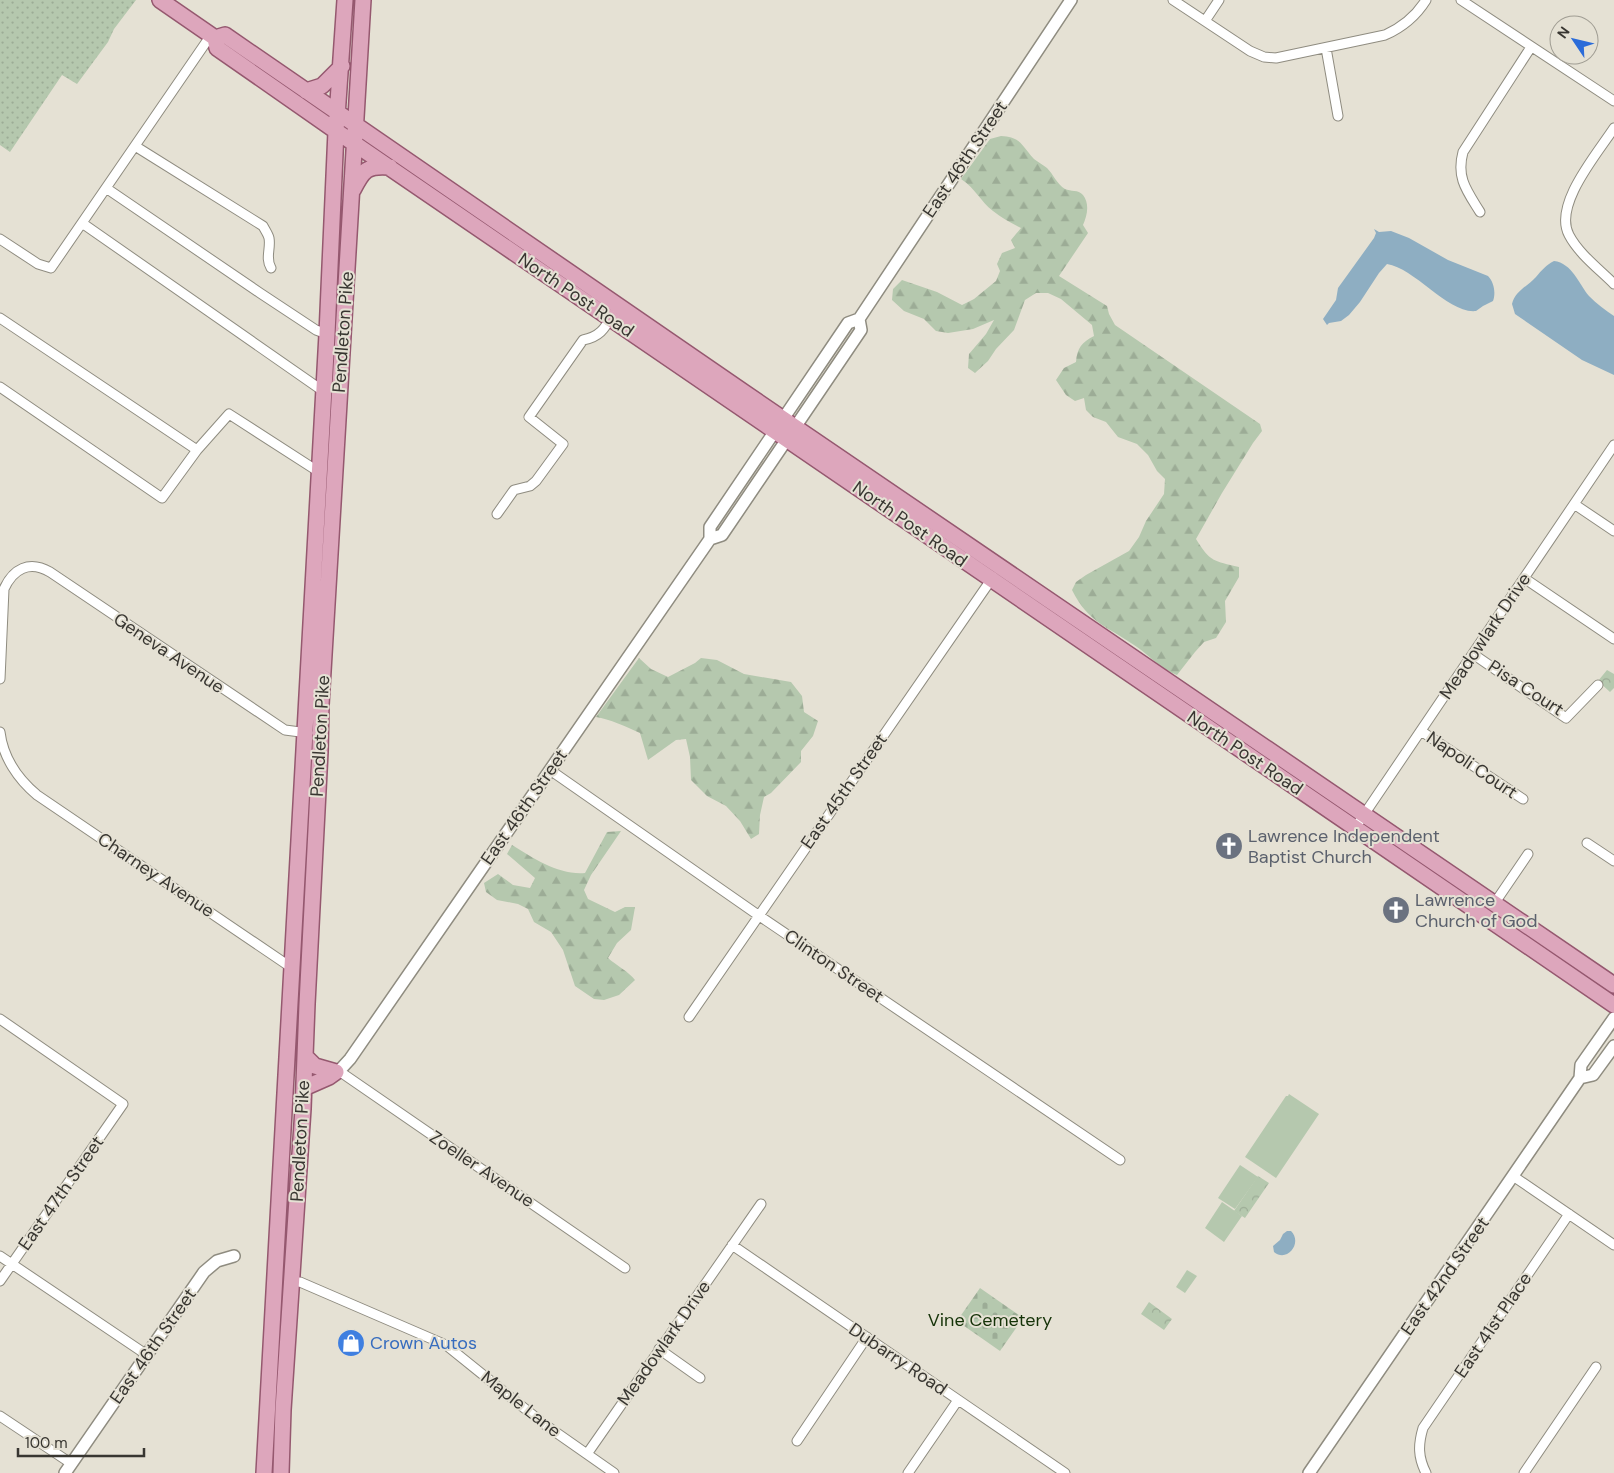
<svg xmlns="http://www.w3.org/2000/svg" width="1614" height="1473" viewBox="0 0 1614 1473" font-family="'DM Sans',sans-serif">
	<defs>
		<pattern id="grass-dots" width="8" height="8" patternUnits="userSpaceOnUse" patternTransform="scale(1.25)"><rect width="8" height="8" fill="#b5c8ae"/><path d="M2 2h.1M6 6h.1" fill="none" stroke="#9cac96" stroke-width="1.8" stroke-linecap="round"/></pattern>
		<pattern id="forest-firs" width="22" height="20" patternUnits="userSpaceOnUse" patternTransform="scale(1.25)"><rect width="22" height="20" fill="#b5c8ae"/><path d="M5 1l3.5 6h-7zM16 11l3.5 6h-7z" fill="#9cac96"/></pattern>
		<pattern id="cemetery-stones" width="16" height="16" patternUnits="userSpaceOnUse" patternTransform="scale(1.25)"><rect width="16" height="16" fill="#b5c8ae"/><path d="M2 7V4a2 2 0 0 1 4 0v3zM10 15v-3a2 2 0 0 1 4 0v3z" fill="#9cac96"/></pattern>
		<pattern id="park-crowns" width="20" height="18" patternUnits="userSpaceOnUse" patternTransform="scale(1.25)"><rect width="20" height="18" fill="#b5c8ae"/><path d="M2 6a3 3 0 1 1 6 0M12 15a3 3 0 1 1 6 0" fill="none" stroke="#9cac96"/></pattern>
	</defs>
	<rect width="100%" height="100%" fill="#e5e1d4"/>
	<path fill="url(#grass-dots)" d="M0,0H136L114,29L108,42L77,84L62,75L10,152L0,145Z"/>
	<path fill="url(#forest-firs)" d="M1001,136C1021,137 1021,145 1034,159C1038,162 1043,165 1047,168C1053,174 1057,184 1065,189C1071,192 1078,189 1083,195C1090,204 1087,216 1083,225L1088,233L1059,276L1107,306L1109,314L1115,325L1260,424L1262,431L1253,443L1222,493L1196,539C1210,562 1214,561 1239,567V577L1225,601L1226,622L1216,638L1204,642L1195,652L1177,675C1161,669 1151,657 1137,647C1109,627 1088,623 1072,590L1076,582L1086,575L1129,551L1139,537L1146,521L1164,494L1165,479L1157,471L1148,455L1137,444L1118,437L1106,422L1093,417L1086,410L1084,398L1075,401L1066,395L1056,380L1064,368L1076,362C1077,348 1082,342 1094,336L1092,325L1061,299L1048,293H1036L1025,300L1014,330L996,349L988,361L975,373L968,368L969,354L986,334L994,320L973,329L948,333L936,331L924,319L904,311L892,300L893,289L902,280L937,292L962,305L974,299L996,281L1000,271L997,264L1002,253L1015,248L1011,240L1021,228C1011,223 1002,218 993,211C980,201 976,189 961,179L990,139Z
		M639,658L651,669L668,677L695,663L701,658L717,660L744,674L791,682L802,696L804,712L818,721L813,736L801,751V762L771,793L764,797L760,815L759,834L751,839L740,821L726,806L707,796L691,780L690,757L686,739L676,740L648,760L640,733C627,727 609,719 596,717Z
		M621,831L591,875L584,890L588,899L615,912L625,907H635L631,930L617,943L608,958C616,965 629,972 635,980L619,995L604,1000L594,999L575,986L563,950L551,932L534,922L528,909L518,904L497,900L486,892L484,883L498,874L513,885L530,888L535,878L507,854L512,845C535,859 558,875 585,873L607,832Z"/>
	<path fill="url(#cemetery-stones)" d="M980,1288L1023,1318L1000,1351L957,1321Z"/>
	<path fill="url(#park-crowns)" d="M1607,670L1614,674V688L1610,692L1598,681Z
		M1258,1176L1269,1183L1245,1218L1234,1211Z
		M1149,1302L1172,1319L1164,1330L1141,1314Z"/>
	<path fill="#b5c8ae" d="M1289,1094L1319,1114L1276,1178L1245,1157L1286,1096H1288Z
		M1240,1165L1258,1177L1235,1209L1218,1198Z
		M1222,1202L1242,1216L1224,1242L1205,1228Z
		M1187,1270L1197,1276L1185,1293L1176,1287Z"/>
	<path fill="#8eaec2" d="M1374,229L1379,232L1391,231L1409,238L1448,260L1488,276C1494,282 1496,293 1493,301L1483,306L1476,311C1448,314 1415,268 1387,264L1379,273L1360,302L1349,315L1341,321L1329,323L1327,325L1323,319L1336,300L1338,288L1374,238L1376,233Z
		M1554,261C1572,263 1579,284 1589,296C1597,304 1605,310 1614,316V375L1582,360L1515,314L1512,304C1515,291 1528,286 1536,277C1542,270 1546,265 1554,261Z
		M1287,1231H1291C1303,1243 1287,1263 1274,1252L1273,1246L1280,1240L1283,1234Z"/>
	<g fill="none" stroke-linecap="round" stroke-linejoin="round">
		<g stroke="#8f8c80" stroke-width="11">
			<path id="minor" d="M1173,0L1250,51L1264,57L1276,58L1385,35C1403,27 1416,16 1426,0
				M1461,0L1614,101
				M1205,21L1219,0
				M1326,48L1338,116
				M1614,128C1597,154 1553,205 1569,235C1579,254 1599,269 1614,284
				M135,146L263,226C265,230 268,234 269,238C271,249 265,258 271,268
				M106,188L260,293L316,330L327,334
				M1480,212C1467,191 1456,178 1463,152L1531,47
				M82,223L323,391
				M0,239L38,264L51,268L211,35
				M0,318L197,450
				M0,387L162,498L197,450L229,414L319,472
				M1574,504L1614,531
				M497,514L514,490L530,486L536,481L563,444L529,417L583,340C599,337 605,329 612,315
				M1524,578L1614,639
				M1473,654L1566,718L1598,685
				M0,679L4,589C13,569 29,560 50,572L285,730L308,733
				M1421,731L1523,799
				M0,732C3,757 18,779 37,795L292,968
				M550,770L758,915L1120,1160
				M1355,828L1614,445
				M1587,843L1614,861
				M1494,904L1528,854
				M689,1017L993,577
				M0,1019L123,1104L0,1281
				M339,1071L625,1268
				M1513,1176L1614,1245
				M732,1245L1065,1473
				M0,1256L147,1355
				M292,1282H300L446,1345L544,1424L614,1473
				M659,1349L700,1378
				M0,1416L72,1464
				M797,1441L867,1337
				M587,1454L761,1204
				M908,1473L958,1400
				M1426,1473C1418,1457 1418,1445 1423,1428L1569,1214
				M1524,1473L1596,1367"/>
		</g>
		<g stroke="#8f8c80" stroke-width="14">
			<path id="tertiary" d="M710,539L722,535L861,330L859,319
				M336,1072L339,1071L350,1059L710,539V527L848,323L859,319L1071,0
				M1580,1078L1593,1075L1614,1046
				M65,1473L204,1272L217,1261L234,1256
				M1309,1473L1580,1078L1581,1065L1614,1018"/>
		</g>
		<g stroke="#95586f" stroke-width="18">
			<path id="primary" d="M160,0L215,38L217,48L336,131L1614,1005
				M215,38L225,35L745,393L1614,985
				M306,91L322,86L342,66
				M353,190C363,170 367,165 390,167
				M305,1056L315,1066L336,1072
				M304,1088L329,1077L336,1072
				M264,1473L327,334L336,131L345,0
				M281,1473L283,1410L303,1109L307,1004L320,752L321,705L363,0"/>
		</g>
		<use href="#minor" stroke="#fff" stroke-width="9"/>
		<use href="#tertiary" stroke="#fff" stroke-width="11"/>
		<use href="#primary" stroke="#dda6bc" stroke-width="15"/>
	</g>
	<defs>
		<g id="church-disc" transform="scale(1.4375)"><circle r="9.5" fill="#6b7280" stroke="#e5e1d4"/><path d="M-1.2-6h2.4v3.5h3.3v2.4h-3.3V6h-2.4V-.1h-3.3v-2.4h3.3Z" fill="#fff"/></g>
		<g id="shop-disc" transform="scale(1.4375)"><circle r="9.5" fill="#3f7fe0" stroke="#e5e1d4"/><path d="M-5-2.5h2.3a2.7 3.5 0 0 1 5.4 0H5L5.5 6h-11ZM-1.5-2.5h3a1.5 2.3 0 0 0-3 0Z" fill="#fff"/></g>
	</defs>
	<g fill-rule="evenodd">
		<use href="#church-disc" x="1229" y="846"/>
		<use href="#church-disc" x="1396" y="910"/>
		<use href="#shop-disc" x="351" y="1343"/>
	</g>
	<g text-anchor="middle" stroke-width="4" stroke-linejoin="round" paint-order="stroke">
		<g font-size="18" fill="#383631" stroke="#e5e1d4">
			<text transform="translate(965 159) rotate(-56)" y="6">East 46th Street</text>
			<text transform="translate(576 295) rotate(34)" y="6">North Post Road</text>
			<text transform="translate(343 332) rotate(-86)" y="6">Pendleton Pike</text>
			<text transform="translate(910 524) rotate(35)" y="6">North Post Road</text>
			<text transform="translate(1485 636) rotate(-56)" y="6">Meadowlark Drive</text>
			<text transform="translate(169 653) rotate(34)" y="6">Geneva Avenue</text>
			<text transform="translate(1526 688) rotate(33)" y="6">Pisa Court</text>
			<text transform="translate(320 736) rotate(-87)" y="6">Pendleton Pike</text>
			<text transform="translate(1245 753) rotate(34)" y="6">North Post Road</text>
			<text transform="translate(1472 765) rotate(34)" y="6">Napoli Court</text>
			<text transform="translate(844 791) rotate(-55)" y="6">East 45th Street</text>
			<text transform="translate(524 807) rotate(-55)" y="6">East 46th Street</text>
			<text transform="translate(156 875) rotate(34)" y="6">Charney Avenue</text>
			<text transform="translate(834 966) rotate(34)" y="6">Clinton Street</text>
			<text transform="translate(300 1141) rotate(-87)" y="6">Pendleton Pike</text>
			<text transform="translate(482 1169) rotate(34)" y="6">Zoeller Avenue</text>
			<text transform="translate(61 1193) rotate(-55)" y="6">East 47th Street</text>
			<text transform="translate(1445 1276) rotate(-55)" y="6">East 42nd Street</text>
			<text transform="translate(1493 1325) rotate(-56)" y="6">East 41st Place</text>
			<text transform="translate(664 1343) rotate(-55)" y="6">Meadowlark Drive</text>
			<text transform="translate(153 1346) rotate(-55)" y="6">East 46th Street</text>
			<text transform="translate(898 1359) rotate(34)" y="6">Dubarry Road</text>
			<text transform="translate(521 1404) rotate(38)" y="6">Maple Lane</text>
		</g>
		<g font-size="18" fill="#5b616d" stroke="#e5e1d4" text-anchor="start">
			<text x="1248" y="842">Lawrence Independent<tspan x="1248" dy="21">Baptist Church</tspan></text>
			<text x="1415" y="906">Lawrence<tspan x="1415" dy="21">Church of God</tspan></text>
		</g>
		<g font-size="18" fill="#143207" stroke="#e5e1d4">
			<text x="990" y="1326">Vine Cemetery</text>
		</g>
		<g font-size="18" fill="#366cbe" stroke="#e5e1d4" text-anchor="start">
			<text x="370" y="1349">Crown Autos</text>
		</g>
	</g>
	<g transform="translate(1574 40) rotate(305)"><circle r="24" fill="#e5e1d4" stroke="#a09d93"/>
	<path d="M0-4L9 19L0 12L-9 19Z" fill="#2b6cd9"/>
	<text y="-8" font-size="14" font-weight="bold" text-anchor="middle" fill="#383631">N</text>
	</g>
	<path d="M18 1448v8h126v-8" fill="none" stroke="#383631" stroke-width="2.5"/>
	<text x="25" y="1448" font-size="15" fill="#383631" stroke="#e5e1d4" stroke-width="4" paint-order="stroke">100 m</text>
</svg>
